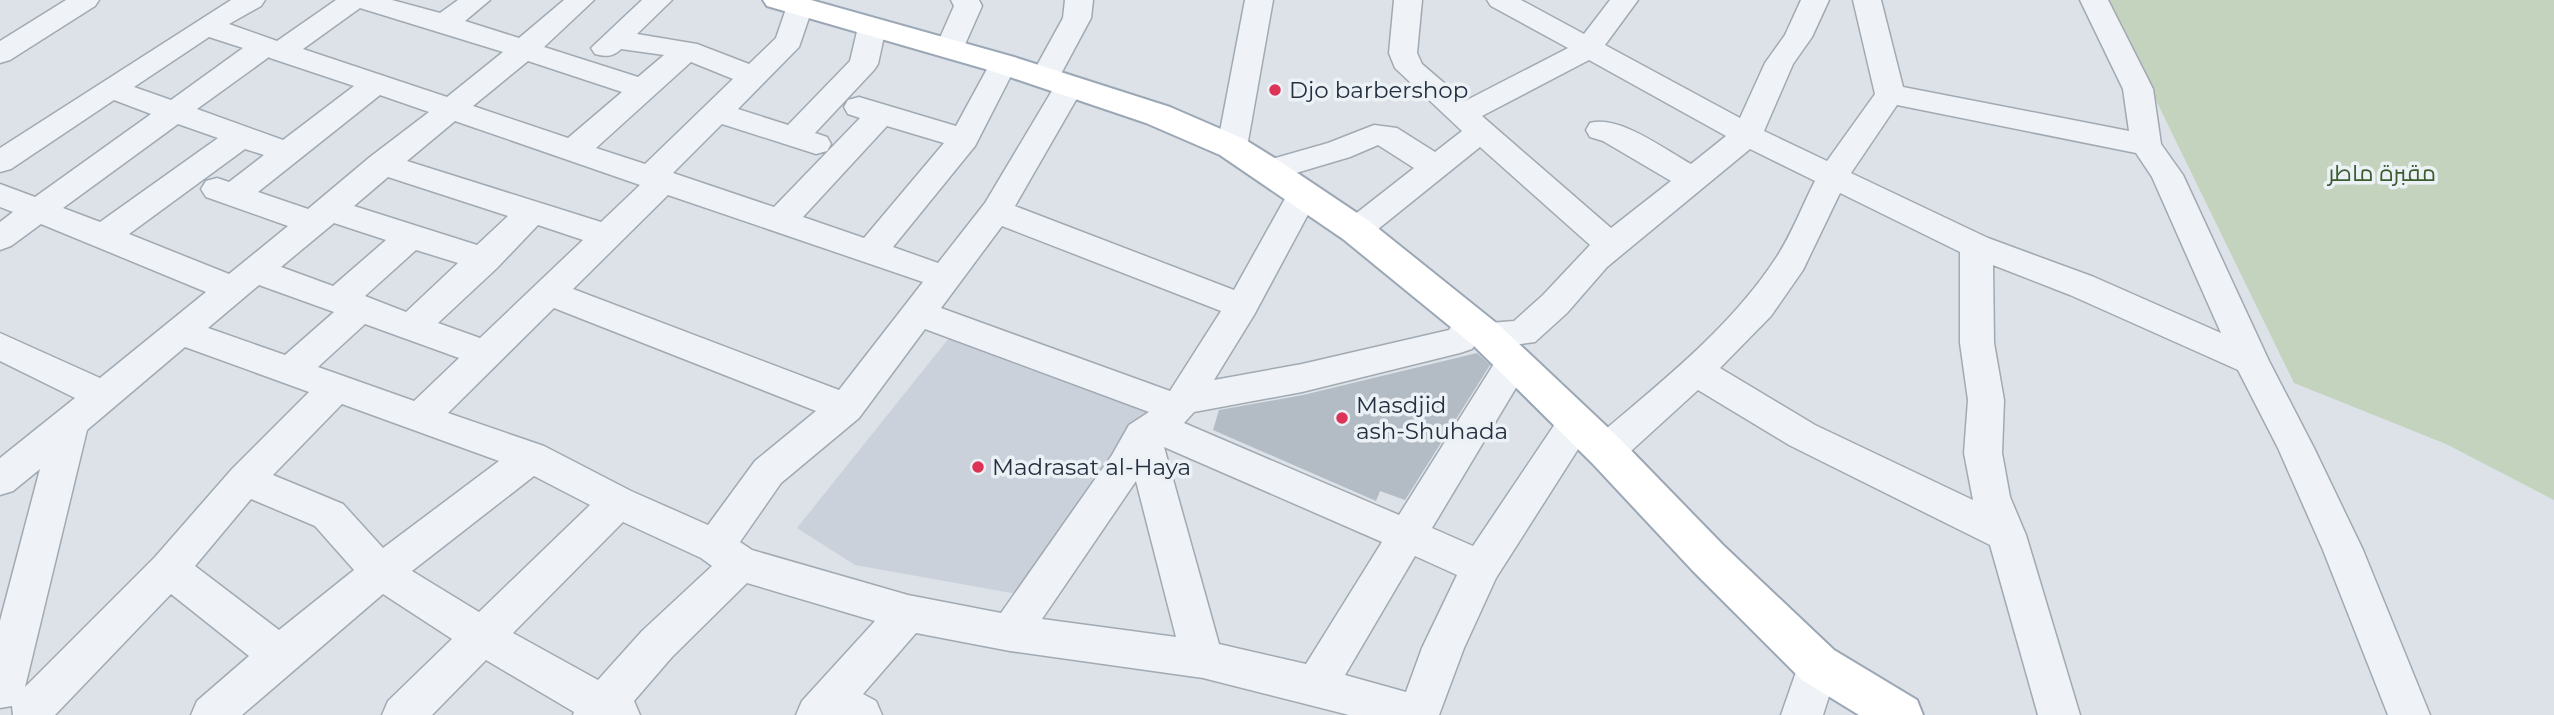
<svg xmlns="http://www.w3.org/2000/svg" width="2554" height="715" viewBox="0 0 2554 715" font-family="Montserrat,Cairo,sans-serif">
	<rect width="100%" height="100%" fill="#dce2e8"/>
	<path fill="#cad1da" d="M949,338L1154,407L1017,594L855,565L797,528Z"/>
	<path fill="#c4d3bd" d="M2107,0H2554V500L2446,444L2294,383Z"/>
	<path fill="#b3bbc5" d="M1477,353L1490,365L1405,500L1380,491L1376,501L1213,430L1219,410L1303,395Z"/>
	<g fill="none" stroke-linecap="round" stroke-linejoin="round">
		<g stroke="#a1a9b2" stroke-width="3">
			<path id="minor" d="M66,0H99L95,6L10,60L0,63V41Z
				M231,0H265L261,6L229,24L277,41L336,0H392L440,13L458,0H490L465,21L519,38L564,0H594L544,47L638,77L664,55L621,49C613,57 606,57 595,54L591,48L642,0H672L637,34L697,44L749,64L776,38L789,0H808L813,6L799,47L738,109L788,125L850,61L858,27L862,21L872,18L882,21L886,27L878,64L874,70L815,133L827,137L831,144L827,151L816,154L722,124L673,173L774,207L860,118L848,114L844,107L848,100L859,97L956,126L993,58L1003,55L1013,58L1017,64L975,146L893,247L938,263L985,203L1059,79L1069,77L1079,79L1084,86L1015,206L1234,290L1292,186L1303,183L1314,186L1319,194L1254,315L1214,380L1302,364L1449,330C1459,314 1465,308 1484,314L1489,323L1514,321L1543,295L1590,245L1480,147L1367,238L1356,241L1345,238L1340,230L1345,222L1414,168L1378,145L1350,157L1269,181L1258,177L1253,170L1258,163L1328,143L1374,125L1397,128L1435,152L1462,131L1395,68L1389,53L1394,0H1422L1417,53L1422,64L1465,101L1568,48L1491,6L1487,0H1521L1584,34L1610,0H1638L1605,45L1740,118L1765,63L1785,35L1801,0H1829L1812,37L1793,64L1764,131L1827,161L1875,94L1853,0H1881L1903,87L2129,131L2123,89L2080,0H2108L2153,89L2161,144L2183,175L2269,361L2314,448L2363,550L2430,715H2388L2323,550L2278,448L2238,370L2070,295L1993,265L1994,343L2004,400L2002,453L2010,497L2026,535L2080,715H2038L1990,545L1789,445L1698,390L1619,462L1606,466L1593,462L1588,451L1593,440C1657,385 1729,330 1776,258C1792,234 1802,206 1815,181L1750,149L1607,267L1567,313L1535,342L1487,349L1475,345L1472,349L1460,353L1302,392L1194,412L1184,423L1399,515L1502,351L1514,348L1526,351L1532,361L1432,528L1473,546L1563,412L1576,408L1589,412L1594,422L1589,432L1496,578L1464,648L1439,715H1349L1203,678L1010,651L916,633L863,694L876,701L882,715H796L802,701L875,621L747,583L672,657L634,701L640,715H573L574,712L486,660L432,715H382L388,701L452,639L383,594L242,715H191L197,701L249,656L171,594L55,715H13L12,706L0,708V621L40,469L13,491L0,495V458L75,398L0,361V333L100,378L206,292L41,224L11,246L0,250V222L13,212L0,207V184L35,197L151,114L114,100L11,169L0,172V148ZM360,8L503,52L447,97L303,49ZM209,37L243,48L171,100L134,87ZM269,57L270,58L354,86L283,140L197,109ZM1589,60L1726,136L1691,164C1665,150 1620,115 1590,123L1586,130L1590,137L1603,141L1671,181L1611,228L1482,116ZM528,61L622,92L568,138L473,106ZM691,62L733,79L645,164L596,148ZM380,95L429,112L370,157L308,209L258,192ZM1897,105L2136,153L2152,177L2221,333L2094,277L1988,238L1851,173ZM455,121L640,185L601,222L407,161ZM178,124L218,138L100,222L63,208ZM887,126L944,143L864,238L803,217ZM245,149L264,155L229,182L217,178L206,181L201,189L206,197L288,226L229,274L129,234ZM388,177L508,216L477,245L354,206ZM1840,193L1960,252V343L1968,400L1964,453L1973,500L1815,425L1720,368L1771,316L1803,270ZM668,195L923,282L839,390L573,289ZM334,223L386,240L333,286L281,267ZM538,225L583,240L480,338L438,323L497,268ZM1002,226L1221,311L1170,391L941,308ZM416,250L458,263L406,312L365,296ZM259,285L334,312L285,355L208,328ZM554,308L816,411L755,461L708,525L631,491L544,446L448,413ZM365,324L459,358L414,401L318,367ZM925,329L1149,412L1129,425L1112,455L1001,613L908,595L752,550L740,542L781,483L859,418ZM185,347L309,392L232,469L155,557L25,687L87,430ZM342,404L499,461L383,548L343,504L273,475ZM1164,447L1382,542L1306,664L1219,644ZM534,476L590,505L479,612L412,571ZM1136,481L1176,637L1042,619ZM251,499L315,526L354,570L279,630L195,566ZM623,522L701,558L712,566L642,631L598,680L513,633ZM1415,556L1457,575L1422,648L1406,692L1345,675Z
				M951,0H979L982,6L963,49L959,55L949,58L939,55L935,49L954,6Z
				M1065,0H1093L1091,18L1055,85L1045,87L1035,85L1030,78L1063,18Z
				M1245,0H1273L1247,147L1243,154L1232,157L1221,154L1217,147Z
				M1818,646L1833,652L1839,665L1823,715H1781L1803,652Z"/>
		</g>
		<g stroke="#9ba7b5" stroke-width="4">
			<path id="major" d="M763,0H811L1014,57L1170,107L1244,139L1281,162L1369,221L1500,326L1620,439L1723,545L1834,650L1917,700L1923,715H1859L1802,680L1693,571L1592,463L1474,346L1343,239L1220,155L1146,123L992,71L767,6Z"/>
		</g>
		<use href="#minor" fill="#eff2f6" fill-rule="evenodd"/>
		<use href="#major" fill="#fff" fill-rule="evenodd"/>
	</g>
	<g fill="#dc3356" stroke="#ecf1f6" stroke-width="2.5">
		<circle cx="1275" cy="90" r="7"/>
		<circle cx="1342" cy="418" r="7"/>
		<circle cx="978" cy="467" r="7"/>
	</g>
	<g text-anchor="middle" stroke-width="7" stroke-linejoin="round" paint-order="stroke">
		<g font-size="23" fill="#243040" stroke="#ecf1f6" text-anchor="start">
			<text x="1289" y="98">Djo barbershop</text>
			<text x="1356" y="413">Masdjid<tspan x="1356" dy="26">ash-Shuhada</tspan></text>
			<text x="992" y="475">Madrasat al-Haya</text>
		</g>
		<g font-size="23" fill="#3b5d30" stroke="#ecf1f6">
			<text x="2382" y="181">مقبرة ماطر</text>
		</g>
	</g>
</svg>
